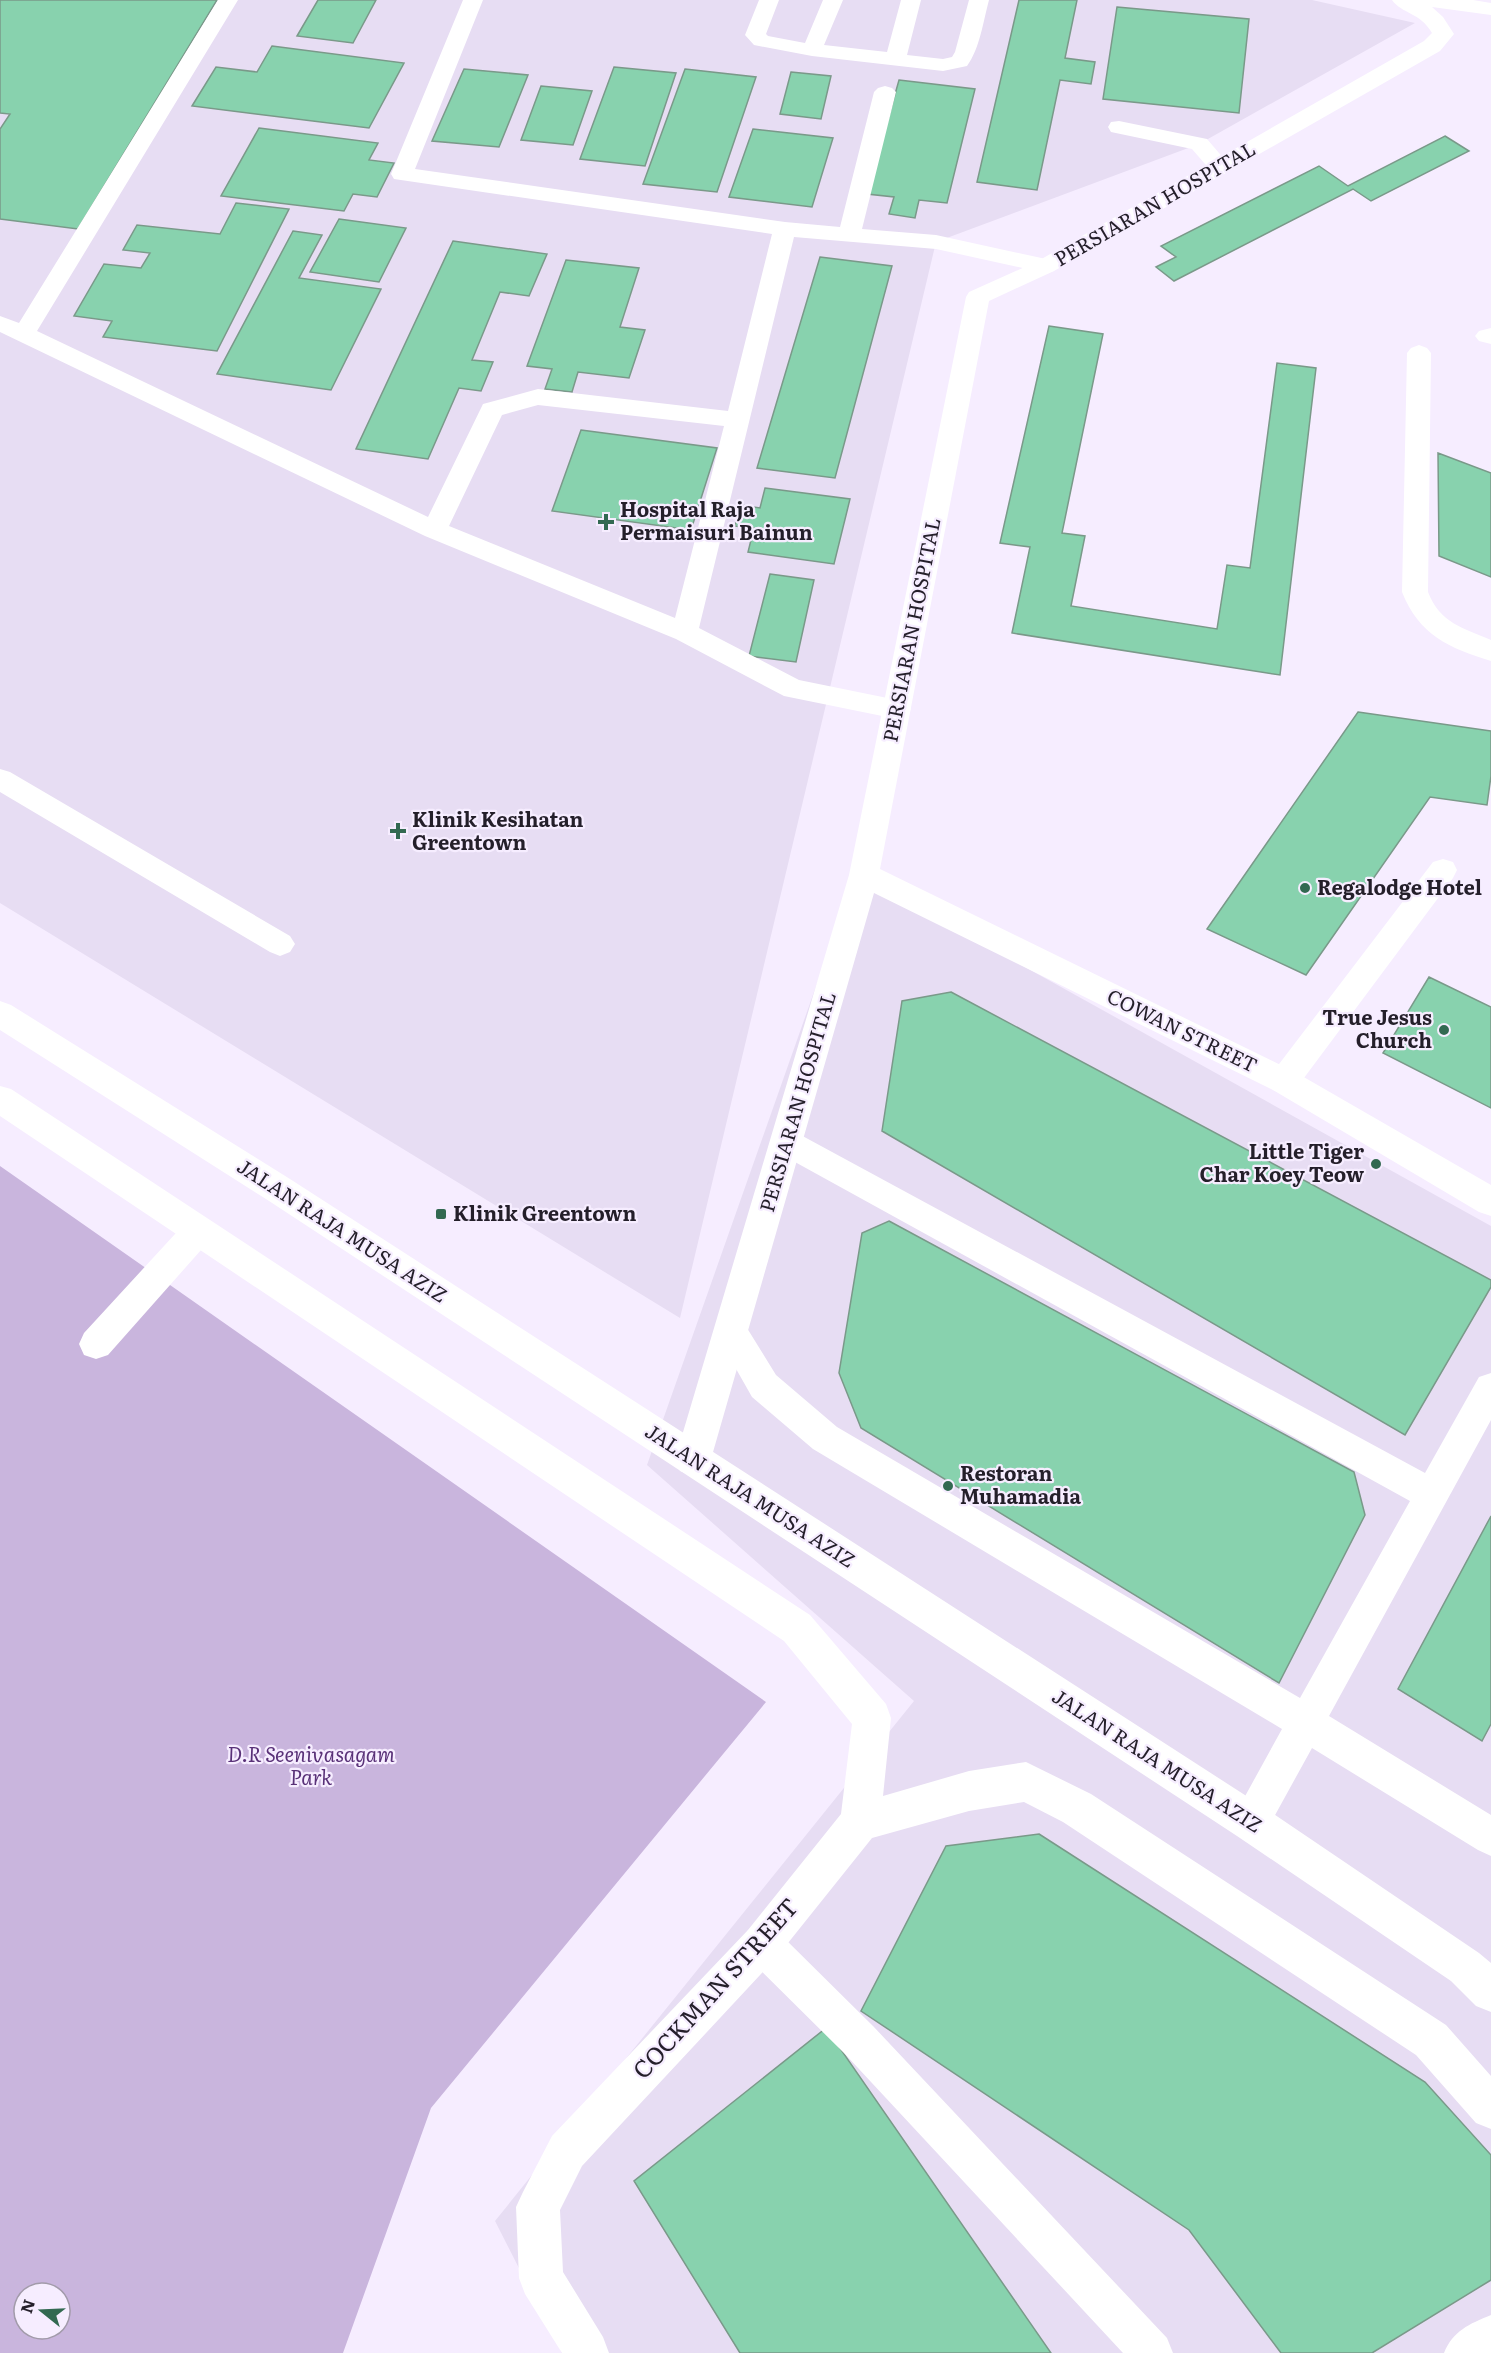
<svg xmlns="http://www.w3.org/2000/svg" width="1491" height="2353" viewBox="0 0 1491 2353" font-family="Literata,serif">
	<rect width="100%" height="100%" fill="#f6edff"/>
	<path fill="#e7ddf3" d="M0,0H1312L1415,23L1199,144L936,242L680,1318L0,903Z
		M856,873L1491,1226V2353H562L495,2221L914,1701L647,1465Z"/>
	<path fill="#c9b5dd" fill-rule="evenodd" d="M0,1166L766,1702L431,2108L343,2353H0ZM24,2293H60V2329H24Z"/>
	<path fill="#88d2ae" stroke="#7a9989" stroke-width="1.5" d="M0,0H217L78,229L0,219V129L10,114L0,113Z
		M318,0H376L353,43L297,36Z
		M1019,0H1077L1065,58L1095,62L1091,84L1060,80L1037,190L977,182Z
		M1117,7L1249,19L1239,113L1103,99Z
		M272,46L404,63L369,128L192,106L216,67L257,72Z
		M614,67L676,73L645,166L580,159Z
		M464,69L528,75L499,147L432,141Z
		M685,69L756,77L717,192L643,184Z
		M791,72L831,76L821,119L780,114Z
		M899,80L975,89L947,203L919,200L915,218L889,214L894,197L867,194Z
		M541,86L592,91L573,145L521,140Z
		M259,128L378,143L369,160L394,163L377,197L353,194L344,211L221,196Z
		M753,129L833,138L812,207L729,197Z
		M1445,136L1469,151L1371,201L1353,189L1174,281L1156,267L1176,257L1161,246L1319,166L1348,186Z
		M236,203L289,209L217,351L103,337L112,321L74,316L104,264L141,268L150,253L123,250L137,225L220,234Z
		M339,219L406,228L379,282L310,272Z
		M293,231L322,235L299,278L381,289L331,390L217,374Z
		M453,241L547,254L529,296L500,292L472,360L493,362L481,391L459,388L428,459L356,449Z
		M820,257L892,266L835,478L757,468Z
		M566,260L639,268L620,327L645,330L629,378L578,372L572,392L545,389L552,369L527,366Z
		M1049,326L1103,334L1062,533L1085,536L1071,606L1217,629L1227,565L1250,568L1277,363L1316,368L1280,675L1012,633L1030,547L1000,543Z
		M581,430L717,448L691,530L552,511Z
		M1438,453L1491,473V577L1439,556Z
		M765,488L850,499L834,564L748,552L754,528L735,526L741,505L760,508Z
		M770,574L814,580L796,662L749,656Z
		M1358,712L1491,731V776L1487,805L1430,797L1306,975L1207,929Z
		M1429,977L1491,1007V1108L1383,1053Z
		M951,992L1491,1280V1287L1405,1435L882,1131L902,1001Z
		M889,1221L1354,1472L1365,1515L1279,1683L861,1428L839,1373L862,1233Z
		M1491,1516V1724L1482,1741L1398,1689Z
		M1039,1834L1425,2082L1491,2155V2280L1372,2353H1281L1189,2230L861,2011L946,1846Z
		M826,2028L1051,2353H740L634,2181Z"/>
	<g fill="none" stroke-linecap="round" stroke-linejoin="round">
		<path fill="#fff" fill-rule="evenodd" d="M218,0H238L37,331L428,517L483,404L538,389L728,411L772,234L394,179L391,174L463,0H483L415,169L785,222L840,227L874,92L878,88L885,86L892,88L896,92L862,229L936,235L1046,259L1054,261L1057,266L1054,271L1046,273L936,249L794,237L699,628L799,680L907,702L911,709L907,716L897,719L784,696L676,639L425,536L0,332V316L19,323ZM538,405L724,426L675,618L449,526L502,415Z
			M759,0H779L766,34L768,36L805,43L823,0H843L824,45L887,52L901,0H921L907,55L943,59L952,57L955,52L969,0H989C983,22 980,48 967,66L943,71L812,56L754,45L745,35Z
			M1119,121L1207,139L1231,167L1228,172L1220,174L1212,172L1192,149L1111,132L1108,127L1111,122Z
			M1491,328V344L1479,341L1475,336L1479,331Z
			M1419,345L1427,348L1431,353L1428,592C1440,623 1463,628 1491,640V661C1449,648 1419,635 1402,592L1407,353L1411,348Z
			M0,769L10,772L290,936L295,944L290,952L280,956L270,952L0,792Z
			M1443,859L1453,862L1457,870L1453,878L1295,1090L1284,1094L1273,1090L1269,1081L1273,1072L1433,862Z
			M786,1129L797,1133L1425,1473L1479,1377L1491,1373V1420L1329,1716L1491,1815V1856L1478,1850L1312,1748L1264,1835L1251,1841L1238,1835L1232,1822L1238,1809L1282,1729L813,1449L752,1397L714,1330L718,1320L730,1315L742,1320L776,1375L837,1427L1300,1698L1410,1501L775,1151L770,1142L775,1133Z
			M198,1217L209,1221L214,1231L209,1241L108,1355L96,1359L84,1355L79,1344L84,1333L187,1221Z
			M762,1925L776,1930L873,2026L1167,2338L1173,2353H1123L845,2054L748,1958L743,1944L748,1930Z
			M1491,2315V2353H1444C1453,2331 1469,2324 1491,2315Z"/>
		<path fill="#fff" fill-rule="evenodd" d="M1392,0H1473L1491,3V15L1432,7L1443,17L1454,34L1440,51L1054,271L989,301L880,869L1295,1072L1491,1185V1216L1479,1212L1273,1090L874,893L711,1459L706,1471L693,1476L680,1471L675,1459L849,875L966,297L969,292L1038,261L1424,41L1432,33C1420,12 1402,14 1392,0Z"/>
		<path fill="#fff" fill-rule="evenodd" d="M0,1001L11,1005L290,1179L1265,1808L1479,1953L1491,1963V2012L1476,2006L1451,1981L1237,1836L266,1199L0,1030Z
			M0,1086L11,1089L810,1615L886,1704L891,1718L883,1796L969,1771L1026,1762L1091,1794L1446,2025L1491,2076V2129L1476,2123L1416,2055L1063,1822L1024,1802L969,1811L872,1838L776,1958L582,2166L560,2210L563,2272L603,2337L609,2353H562L525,2294L519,2278L516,2207L523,2192L552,2136L748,1930L841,1814L852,1724L784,1641L0,1116Z"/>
	</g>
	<g fill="#326951" stroke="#f6edff" stroke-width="2">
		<path d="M603 513h6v6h6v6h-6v6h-6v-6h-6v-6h6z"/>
		<path d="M395 822h6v6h6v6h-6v6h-6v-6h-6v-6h6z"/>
		<circle cx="1305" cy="888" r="6"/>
		<circle cx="1444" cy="1030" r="6"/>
		<circle cx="1376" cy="1164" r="6"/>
		<rect x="435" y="1208" width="12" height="12" rx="3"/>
		<circle cx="948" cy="1486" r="6"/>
	</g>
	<g text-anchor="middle" stroke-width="4.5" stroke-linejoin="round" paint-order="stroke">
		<g font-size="20" fill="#241f2a" stroke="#f6edff">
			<text transform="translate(1155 204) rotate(-30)" y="7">PERSIARAN HOSPITAL</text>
			<text transform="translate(912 630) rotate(-79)" y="7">PERSIARAN HOSPITAL</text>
			<text transform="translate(1182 1031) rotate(26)" y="7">COWAN STREET</text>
			<text transform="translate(798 1102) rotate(-74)" y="7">PERSIARAN HOSPITAL</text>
			<text transform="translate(342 1231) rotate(33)" y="7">JALAN RAJA MUSA AZIZ</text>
			<text transform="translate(750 1496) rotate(33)" y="7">JALAN RAJA MUSA AZIZ</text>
			<text transform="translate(1157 1761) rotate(33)" y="7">JALAN RAJA MUSA AZIZ</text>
		</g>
		<g font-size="20" font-weight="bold" fill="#241f2a" stroke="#f6edff" text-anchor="start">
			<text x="620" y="517">Hospital Raja<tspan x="620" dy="23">Permaisuri Bainun</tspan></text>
			<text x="412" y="827">Klinik Kesihatan<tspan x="412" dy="23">Greentown</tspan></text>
			<text x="1317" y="895">Regalodge Hotel</text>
			<text x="1432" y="1025" text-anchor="end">True Jesus<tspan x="1432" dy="23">Church</tspan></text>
			<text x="1364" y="1159" text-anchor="end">Little Tiger<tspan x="1364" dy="23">Char Koey Teow</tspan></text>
			<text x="453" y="1221">Klinik Greentown</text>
			<text x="960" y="1481">Restoran<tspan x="960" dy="23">Muhamadia</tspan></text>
		</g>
		<g font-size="20" font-style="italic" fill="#593178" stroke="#f6edff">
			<text x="311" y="1762">D.R Seenivasagam<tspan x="311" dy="23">Park</tspan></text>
		</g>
		<g font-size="24" fill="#241f2a" stroke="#f6edff">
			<text transform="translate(716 1989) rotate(-48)" y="8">COCKMAN STREET</text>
		</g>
	</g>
	<g transform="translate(42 2311) rotate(288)"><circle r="28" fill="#f6edff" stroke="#a29baa" stroke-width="1.5"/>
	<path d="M0-4.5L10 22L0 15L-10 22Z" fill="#326951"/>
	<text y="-9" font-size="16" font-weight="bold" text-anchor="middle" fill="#241f2a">N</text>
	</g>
</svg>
